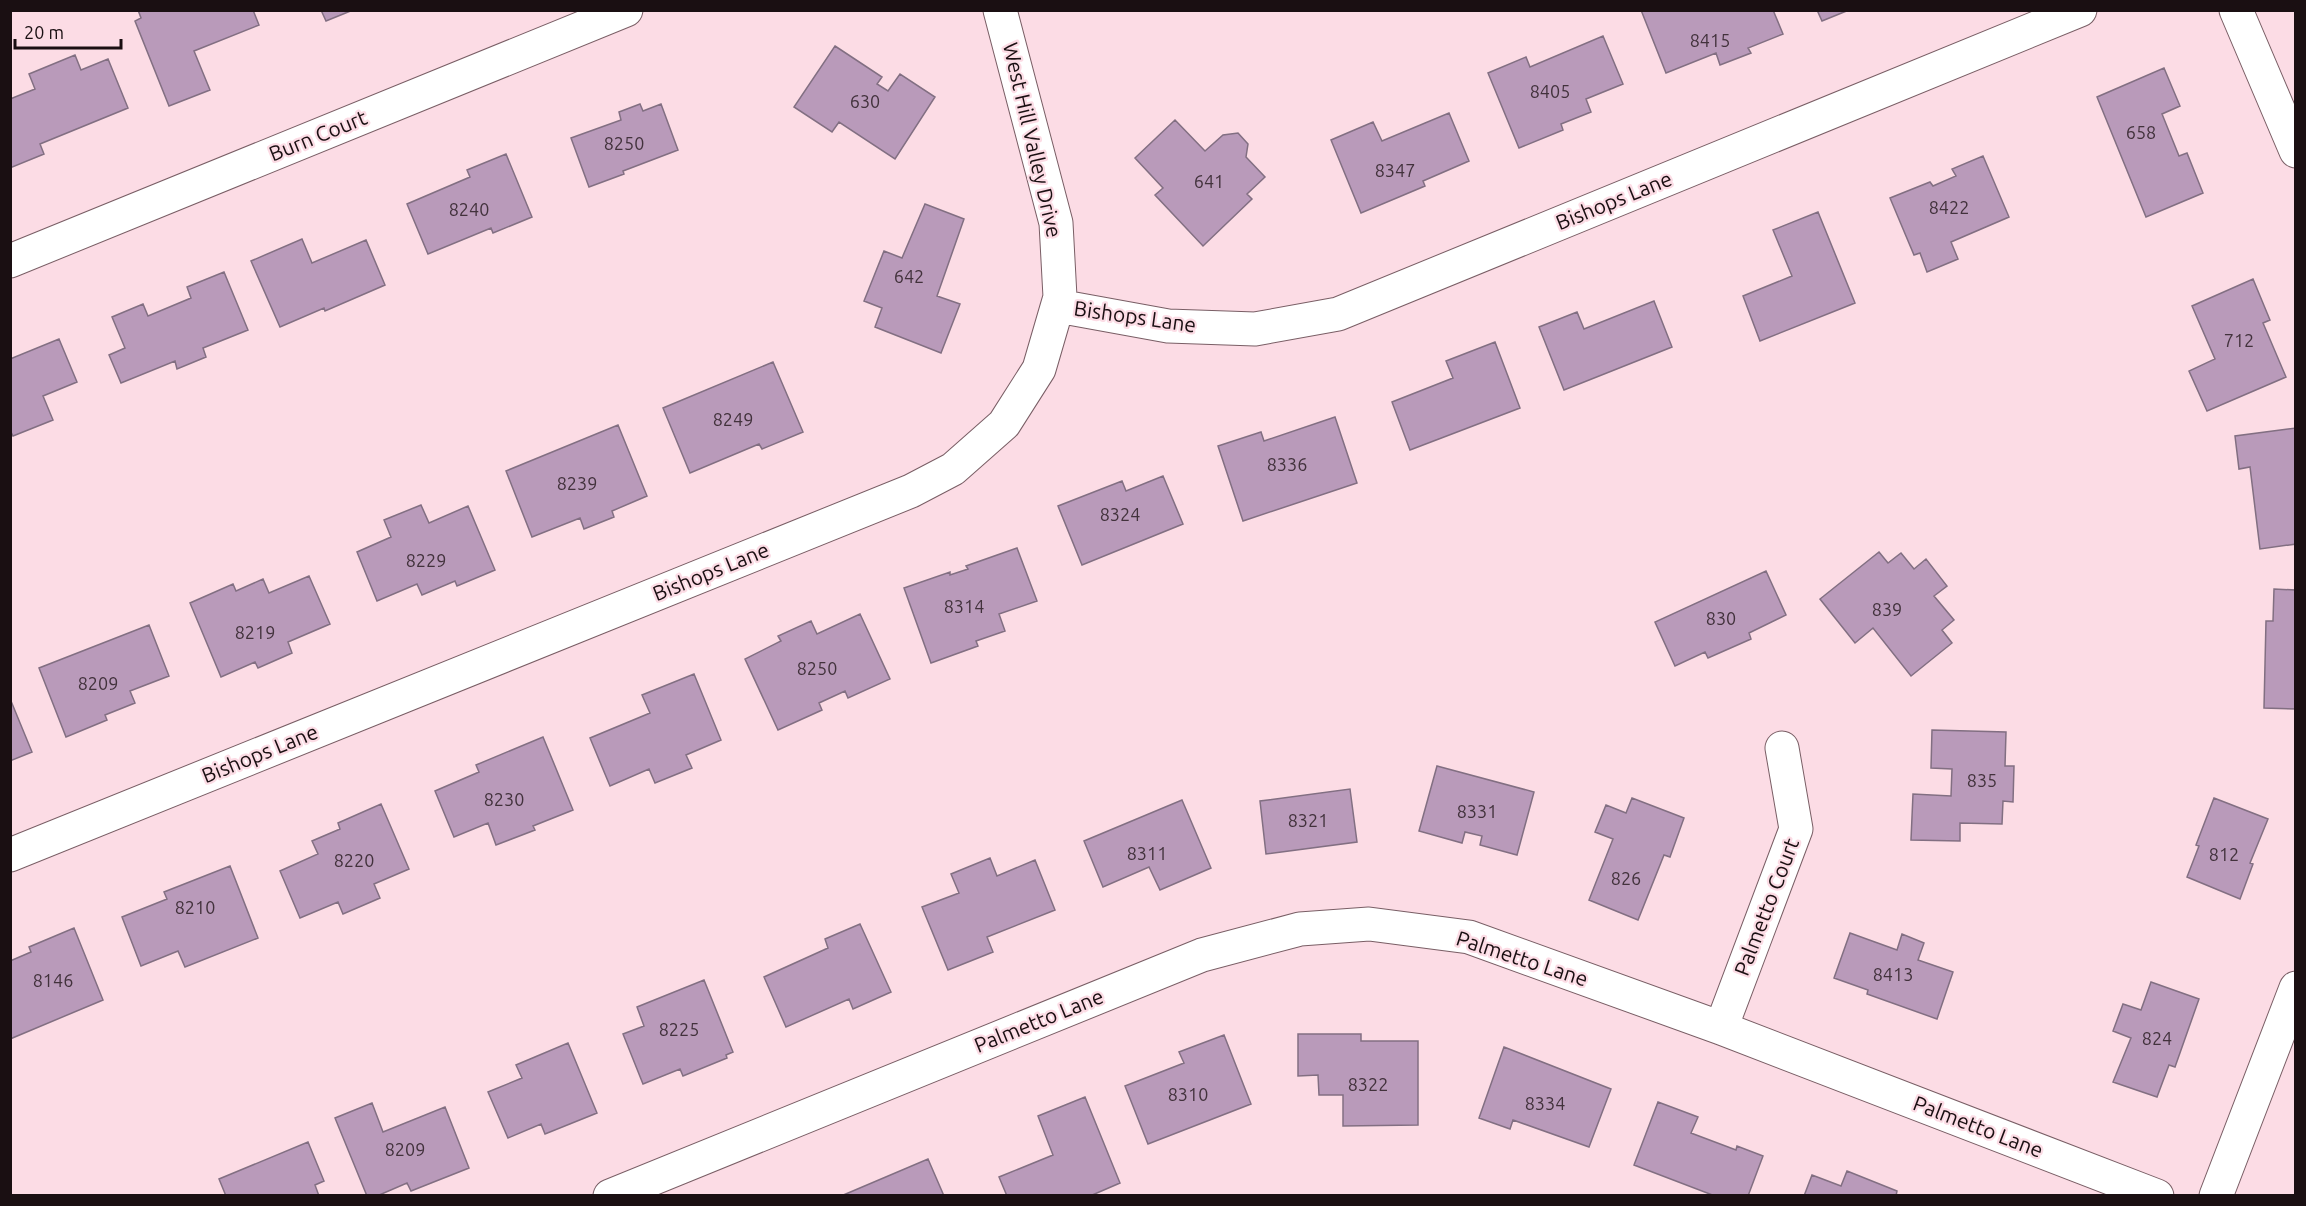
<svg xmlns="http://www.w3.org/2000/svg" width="2306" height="1206" viewBox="0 0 2306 1206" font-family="Ubuntu,sans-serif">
	<rect width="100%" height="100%" fill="#fcdce5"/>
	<path fill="#b99aba" stroke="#826f82" stroke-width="1.5" d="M138,10H253L259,25L194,51L210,90L169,106L135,21L141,18Z
		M321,10H353L326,21Z
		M1641,10H1773L1783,34L1748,48L1751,53L1720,65L1716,53L1666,73Z
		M1817,10H1849L1822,21Z
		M1603,36L1623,84L1586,99L1591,112L1561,124L1563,130L1519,148L1488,73L1526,57L1530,67Z
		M835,46L882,77L877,84L888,91L900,74L935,97L895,159L839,122L832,132L794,107Z
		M75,55L81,70L108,59L128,108L40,144L44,154L10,168V99L35,89L29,74Z
		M2164,68L2180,106L2162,114L2179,156L2187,153L2203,193L2146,217L2097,97Z
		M640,104L643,111L661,104L678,150L623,171L624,174L589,187L571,138L621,120L619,112Z
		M1449,113L1469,161L1423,181L1425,186L1361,213L1331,140L1373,122L1382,141Z
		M1175,120L1205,151L1223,135L1238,133L1248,144L1246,157L1265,177L1247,194L1252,199L1203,246L1155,195L1163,188L1135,158Z
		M506,154L532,217L493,233L491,228L428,254L407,204L470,177L467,170Z
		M1983,156L2009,217L1951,242L1958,259L1927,272L1920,253L1914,255L1890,198L1930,182L1933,186L1956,176L1952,169Z
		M925,204L964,219L937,296L960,304L941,353L875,327L882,308L864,301L884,251L902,258Z
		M1818,212L1855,303L1760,341L1743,296L1792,276L1773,230Z
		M302,239L312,263L366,240L385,285L325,311L324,308L280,327L251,261Z
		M224,272L248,330L203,348L206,357L177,369L175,361L121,383L109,355L125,348L112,317L143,304L148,316L191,298L187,287Z
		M2253,279L2270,320L2263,323L2286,377L2207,411L2189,371L2215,359L2192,306Z
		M1654,301L1672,347L1564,390L1539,327L1577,312L1584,329Z
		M59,339L77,382L43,396L53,420L13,436L10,430V359Z
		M1495,342L1520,408L1410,450L1392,402L1453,378L1446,361Z
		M773,362L803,432L762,449L759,444L690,473L663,408Z
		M1335,417L1357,483L1243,521L1218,446L1261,432L1264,441Z
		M618,425L647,496L612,511L614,517L584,529L580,518L532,537L506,471Z
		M2296,428V544L2260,549L2250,467L2239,469L2235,436Z
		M1163,476L1183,524L1082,565L1058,506L1122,481L1126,491Z
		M421,505L429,523L468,506L495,570L457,586L455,581L422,595L417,584L377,601L357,552L391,537L384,520Z
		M1017,548L1037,601L999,614L1005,631L976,641L978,646L931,663L904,588L950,572V575L968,569L966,566Z
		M1879,552L1888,563L1901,553L1914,569L1926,559L1947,586L1934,596L1954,620L1942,630L1952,643L1911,676L1873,628L1855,643L1820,599Z
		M1766,571L1786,615L1749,633L1751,639L1708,658L1705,652L1675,666L1655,622Z
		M309,576L330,624L288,642L292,653L258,668L255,662L221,677L190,603L233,584L236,591L263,579L269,593Z
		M2274,589L2296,590V709L2264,708L2266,621H2273Z
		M860,614L890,679L848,698L845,691L819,703L822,710L778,730L745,659L781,641L778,636L811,621L817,634Z
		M149,625L169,676L130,691L135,703L105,715L107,720L66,737L39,668Z
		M694,674L721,740L686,755L692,768L655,783L649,769L610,786L590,738L650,713L642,695Z
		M11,701L32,752L10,761V702Z
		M1932,730L2006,732L2005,766H2014L2013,802L2003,801L2002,824L1960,823V841L1911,840L1913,794L1951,796L1952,769L1931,768Z
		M543,737L573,810L533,826L535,830L496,845L488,823L454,837L435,791L479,772L476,765Z
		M1437,766L1534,792L1517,855L1480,845L1482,836L1465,832L1462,843L1419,831Z
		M1350,789L1357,842L1266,854L1260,801Z
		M1632,798L1684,818L1670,857L1664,855L1638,920L1589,900L1613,839L1595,832L1606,805L1626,813Z
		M2214,798L2268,819L2250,863L2253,864L2240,899L2187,877L2199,846L2196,845Z
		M1182,800L1211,868L1160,890L1149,867L1103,887L1084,841Z
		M381,804L409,869L374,884L380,898L343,914L338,902L300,918L280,871L318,854L312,841L340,829L338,823Z
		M990,858L997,876L1035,860L1055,910L987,937L993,952L948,970L922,907L959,893L951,874Z
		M230,866L258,938L185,967L178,951L141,966L122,917L167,899L164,892Z
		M860,924L891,992L853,1009L849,999L786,1027L764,977L828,948L825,939Z
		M74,928L103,1000L10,1039V961L31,952L29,947Z
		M1850,933L1897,950L1902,934L1924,943L1918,960L1953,972L1937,1019L1867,994L1868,990L1834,978Z
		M704,980L733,1052L726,1055L727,1058L683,1076L680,1069L643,1084L623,1034L644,1026L637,1007Z
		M2151,982L2199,999L2175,1067L2169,1065L2157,1097L2113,1082L2131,1038L2113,1031L2123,1004L2141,1010Z
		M1298,1034H1361V1041H1418V1125L1343,1126V1095H1319L1318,1075L1298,1076Z
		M1224,1035L1251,1104L1148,1144L1125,1086L1184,1063L1179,1052Z
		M568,1043L597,1113L545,1134L541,1124L508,1138L488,1092L522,1078L516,1065Z
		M1504,1047L1611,1089L1589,1147L1513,1120L1510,1129L1479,1118Z
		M1085,1097L1120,1183L1090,1196H1007L999,1177L1053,1155L1038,1116Z
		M1658,1102L1698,1117L1691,1133L1736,1150L1737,1146L1763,1156L1748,1196H1715L1634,1165Z
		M372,1103L383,1132L445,1107L469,1168L411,1191L407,1183L377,1196H367L335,1118Z
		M308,1142L324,1181L315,1185L319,1196H226L219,1179Z
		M928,1159L944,1196H841Z
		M1847,1171L1897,1191L1896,1196H1804L1812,1175L1841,1186Z"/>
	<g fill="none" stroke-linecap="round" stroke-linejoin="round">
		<g stroke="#795e65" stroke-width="35">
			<path id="minor" d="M2236,10L2296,151
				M10,261L626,10
				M1058,306L1168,326L1255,329L1338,314L2080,10
				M10,855L911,491L953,469L1004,424L1039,369L1060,297L1056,223L1000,10
				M1721,1028L1796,829L1782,748
				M610,1196L1202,955L1300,929L1369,924L1469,937L1721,1028L2157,1196
				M2216,1196L2296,988"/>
		</g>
		<use href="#minor" stroke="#fff" stroke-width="33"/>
	</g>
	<g text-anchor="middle" stroke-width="4.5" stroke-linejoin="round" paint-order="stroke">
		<g font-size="18" fill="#42323c">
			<text x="1710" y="47">8415</text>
			<text x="1550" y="98">8405</text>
			<text x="865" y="108">630</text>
			<text x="2141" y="139">658</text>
			<text x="624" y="150">8250</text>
			<text x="1395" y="177">8347</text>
			<text x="1209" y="188">641</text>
			<text x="1949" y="214">8422</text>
			<text x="469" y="216">8240</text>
			<text x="909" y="283">642</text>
			<text x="2239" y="347">712</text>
			<text x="733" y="426">8249</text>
			<text x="1287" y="471">8336</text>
			<text x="577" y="490">8239</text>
			<text x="1120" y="521">8324</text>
			<text x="426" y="567">8229</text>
			<text x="964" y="613">8314</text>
			<text x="1887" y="616">839</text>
			<text x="1721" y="625">830</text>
			<text x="255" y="639">8219</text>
			<text x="817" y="675">8250</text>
			<text x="98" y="690">8209</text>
			<text x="1982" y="787">835</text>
			<text x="504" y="806">8230</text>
			<text x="1477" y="818">8331</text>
			<text x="1308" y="827">8321</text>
			<text x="1147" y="860">8311</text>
			<text x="2224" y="861">812</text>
			<text x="354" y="867">8220</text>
			<text x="1626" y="885">826</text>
			<text x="195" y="914">8210</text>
			<text x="1893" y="981">8413</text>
			<text x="53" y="987">8146</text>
			<text x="679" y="1036">8225</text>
			<text x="2157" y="1045">824</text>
			<text x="1368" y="1091">8322</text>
			<text x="1188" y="1101">8310</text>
			<text x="1545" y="1110">8334</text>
			<text x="405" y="1156">8209</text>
		</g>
		<g font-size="21" fill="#1a0f12" stroke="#fcdce5">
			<text transform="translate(318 136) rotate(-22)" y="7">Burn Court</text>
			<text transform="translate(1032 140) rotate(77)" y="7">West Hill Valley Drive</text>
			<text transform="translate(1614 201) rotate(-22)" y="7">Bishops Lane</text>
			<text transform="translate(1135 317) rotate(8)" y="7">Bishops Lane</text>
			<text transform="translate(711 572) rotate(-22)" y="7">Bishops Lane</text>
			<text transform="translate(260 754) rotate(-22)" y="7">Bishops Lane</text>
			<text transform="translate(1767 907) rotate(-69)" y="7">Palmetto Court</text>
			<text transform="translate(1522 959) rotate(18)" y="7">Palmetto Lane</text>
			<text transform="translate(1039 1021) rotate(-22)" y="7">Palmetto Lane</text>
			<text transform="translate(1978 1127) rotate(21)" y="7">Palmetto Lane</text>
		</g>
	</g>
	<rect width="2306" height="1206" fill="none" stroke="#1a0f12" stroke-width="24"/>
	<path d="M15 39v9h106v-9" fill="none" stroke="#1a0f12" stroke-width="3"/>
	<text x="24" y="39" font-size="18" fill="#1a0f12" stroke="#fcdce5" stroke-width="4.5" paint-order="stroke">20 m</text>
</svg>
